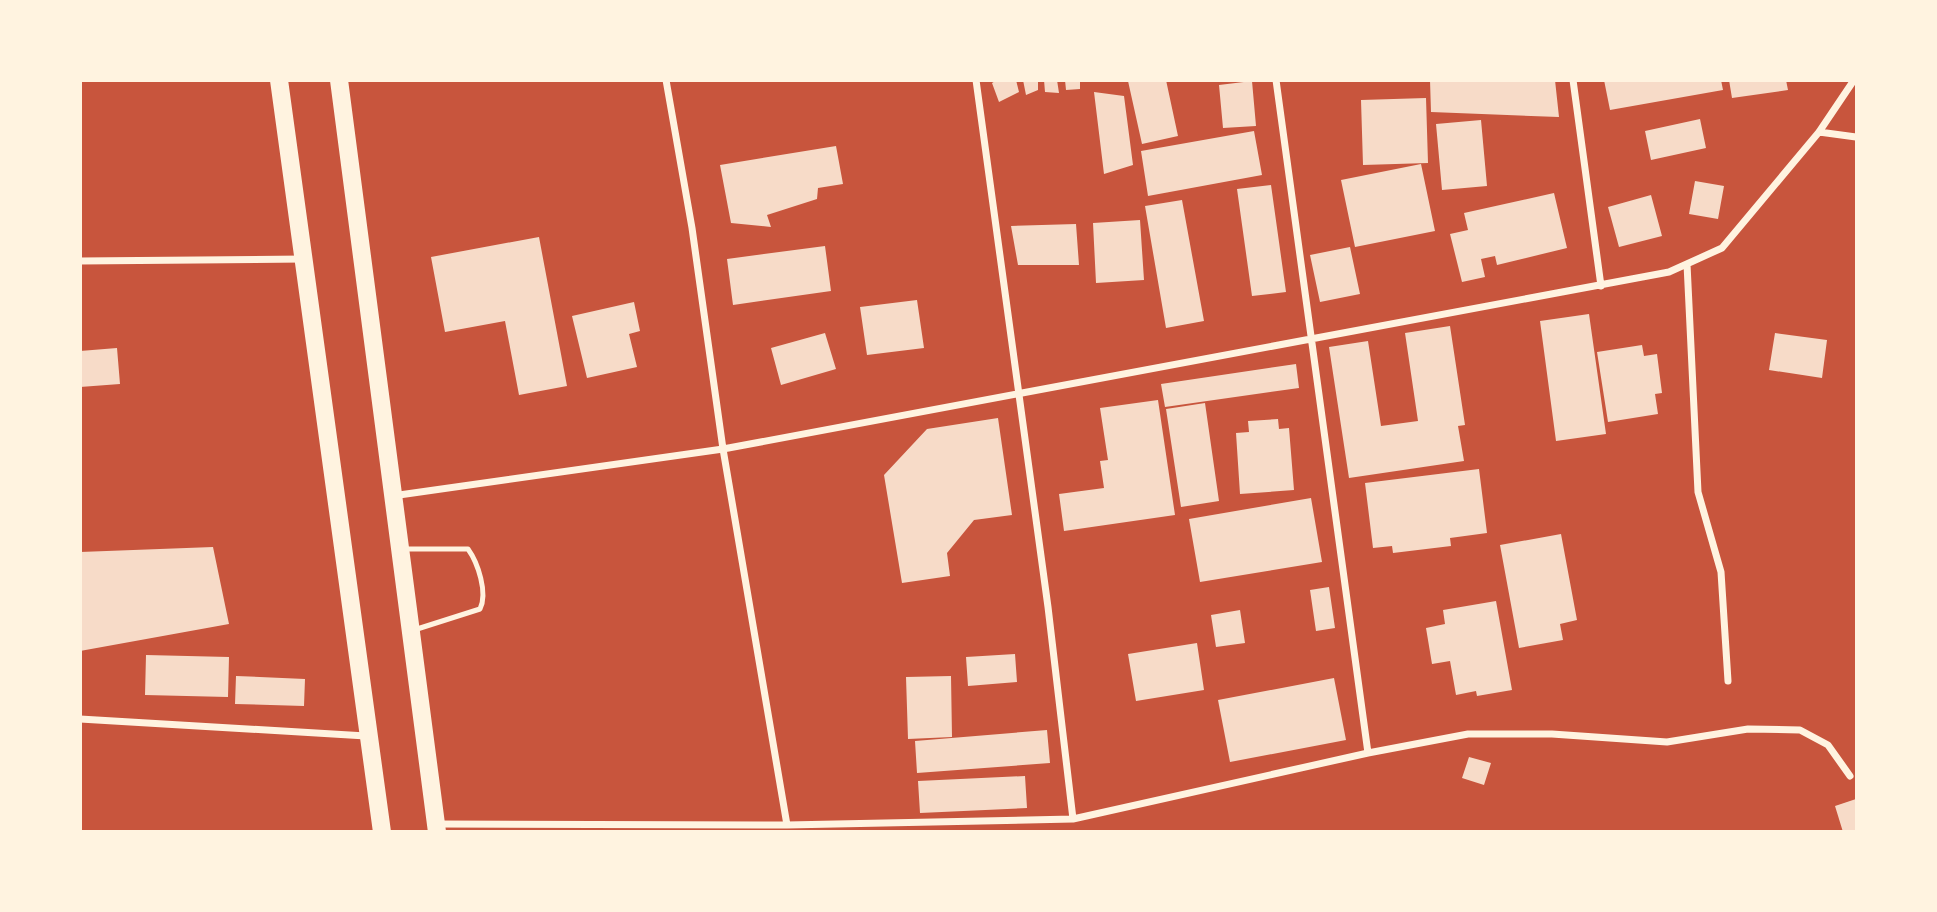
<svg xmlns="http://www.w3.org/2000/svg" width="1937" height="912" viewBox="0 0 1937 912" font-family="'Zilla Slab',serif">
	<rect width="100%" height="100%" fill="#c8553d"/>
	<path fill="#f7dbc8" d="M997,80H1016L1019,92L999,102L992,83Z
		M1023,80H1038V90L1026,95Z
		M1044,80H1057L1059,93L1045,92Z
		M1065,80H1080V89L1066,90Z
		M1166,80L1178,136L1142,144L1128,81Z
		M1430,80H1555L1559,117L1431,112Z
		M1604,80H1721L1723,90L1610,110Z
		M1729,80H1786L1788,90L1732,98Z
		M1252,81L1256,126L1223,128L1219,85Z
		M1094,92L1124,96L1133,165L1104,174Z
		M1426,98L1428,163L1363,165L1361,100Z
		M1700,119L1706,148L1651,160L1645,131Z
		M1481,120L1487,186L1442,190L1436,124Z
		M1254,131L1262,175L1148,196L1141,151Z
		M836,146L843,184L818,188L817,199L767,215L771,227L731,223L720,165Z
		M1421,164L1435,231L1355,247L1341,180Z
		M1695,181L1724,186L1718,219L1689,214Z
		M1271,185L1286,292L1252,296L1237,189Z
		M1554,193L1567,248L1497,265L1495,256L1481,259L1485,277L1462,282L1450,234L1468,230L1464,213Z
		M1651,195L1662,236L1619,247L1608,207Z
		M1182,200L1204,321L1166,328L1145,206Z
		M1140,220L1144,280L1096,283L1093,223Z
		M1076,224L1079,265H1018L1011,226Z
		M539,237L567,386L519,395L505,321L445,332L431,257Z
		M825,246L831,291L733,305L727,259Z
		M1350,247L1360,294L1320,302L1310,255Z
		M917,300L924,348L867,355L860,307Z
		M634,302L640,331L629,334L637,367L587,378L572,316Z
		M1589,314L1606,434L1556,441L1540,321Z
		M1450,326L1465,425L1458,426L1464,461L1349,478L1329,347L1368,341L1381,426L1418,421L1405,333Z
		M825,333L836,369L781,385L771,348Z
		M1775,333L1827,340L1822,378L1769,370Z
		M1642,345L1644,356L1657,354L1662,393L1655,394L1658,414L1608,422L1597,352Z
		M117,348L120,384L80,387V351Z
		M1296,364L1299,388L1165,407L1161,384Z
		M1158,400L1175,515L1064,531L1059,494L1104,488L1100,461L1108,460L1100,408Z
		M1205,403L1219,501L1181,507L1166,409Z
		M998,418L1012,515L974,520L947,553L950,576L902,583L884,475L927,429Z
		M1278,419L1279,429L1289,428L1294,490L1240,494L1236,433L1249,432L1248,421Z
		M1479,469L1487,533L1450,538L1451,546L1393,553L1392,546L1373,548L1365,483Z
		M1311,498L1322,562L1200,582L1189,519Z
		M1561,534L1577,620L1560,624L1563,640L1519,648L1500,545Z
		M213,547L229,624L80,651V552Z
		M1329,587L1335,628L1316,631L1310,590Z
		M1496,601L1512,690L1477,696L1476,691L1456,695L1450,661L1432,664L1426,628L1445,624L1443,610Z
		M1240,610L1245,643L1216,647L1211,615Z
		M1197,643L1204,690L1136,701L1128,654Z
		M1015,654L1017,682L968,686L966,657Z
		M146,655L229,657L228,697L145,695Z
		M236,676L305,679L304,706L235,704Z
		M951,676L952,737L908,739L906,677Z
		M1334,678L1346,740L1230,762L1218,700Z
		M1047,730L1050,763L917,773L915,741Z
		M1469,757L1491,763L1484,785L1462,778Z
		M1025,776L1027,808L920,813L918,781Z
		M1856,799V832H1843L1835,806Z"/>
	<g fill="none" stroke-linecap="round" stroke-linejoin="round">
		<path stroke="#fff3e0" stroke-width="5" d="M404,549H468C478,563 488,593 480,609L414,630"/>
		<path stroke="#fff3e0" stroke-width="7" d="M666,80L692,228L723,449L787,825
			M976,80L1048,607L1073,819
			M1276,80L1368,753
			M1573,80L1601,286
			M1819,132L1856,137
			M80,261L304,259
			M1687,264L1698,492L1721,572L1728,681
			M392,496L723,449L1669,272L1722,248L1819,132L1854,80
			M80,719L366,736
			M437,824L787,825L1073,819L1368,753L1468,734H1552L1667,742L1748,729L1800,730L1828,745L1850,776"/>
		<path stroke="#fff3e0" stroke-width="18" d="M279,80L382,832
			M339,80L437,832"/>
	</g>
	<rect width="1937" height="912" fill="none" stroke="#fff3e0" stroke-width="164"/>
</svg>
